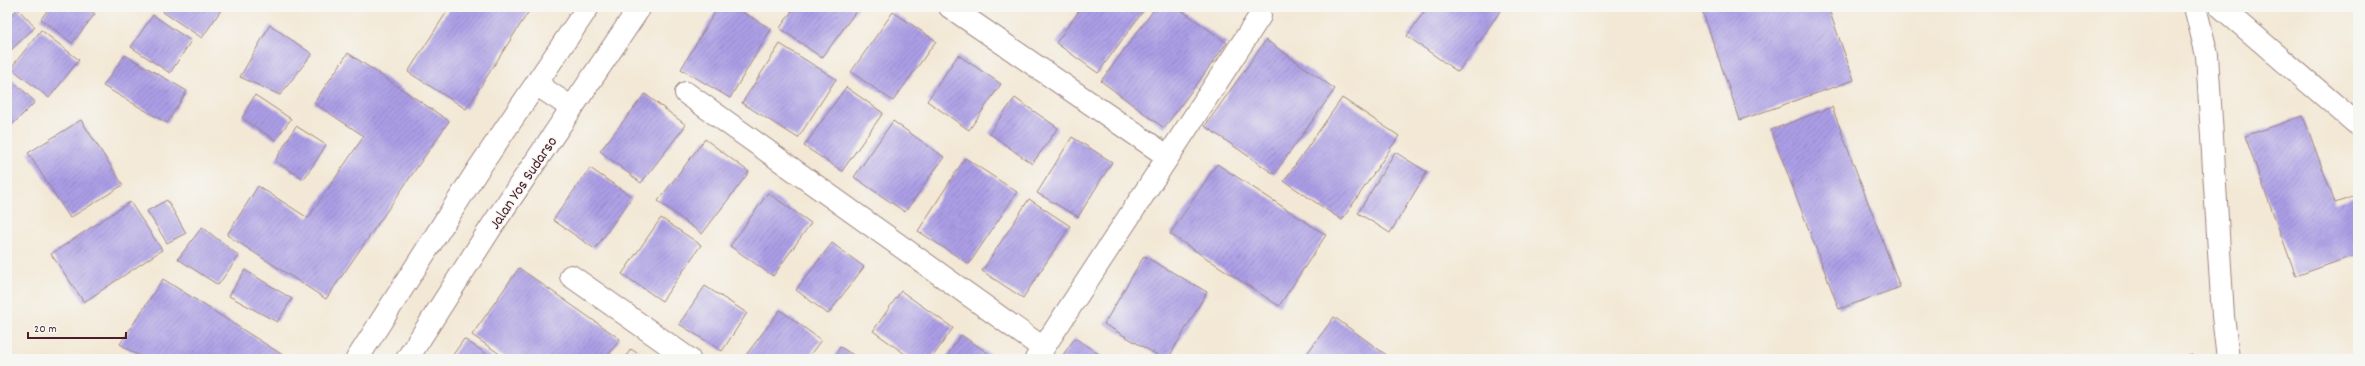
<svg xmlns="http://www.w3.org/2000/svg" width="2365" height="366" viewBox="0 0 2365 366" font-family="Dekko,sans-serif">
	<defs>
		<pattern id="building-hatch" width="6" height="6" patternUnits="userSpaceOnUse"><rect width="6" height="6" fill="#ab9ee6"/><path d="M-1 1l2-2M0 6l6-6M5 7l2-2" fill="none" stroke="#8d80bb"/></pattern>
	</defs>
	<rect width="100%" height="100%" fill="#f6f6f2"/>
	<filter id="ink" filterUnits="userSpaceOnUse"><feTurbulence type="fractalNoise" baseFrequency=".025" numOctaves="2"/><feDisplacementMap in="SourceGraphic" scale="8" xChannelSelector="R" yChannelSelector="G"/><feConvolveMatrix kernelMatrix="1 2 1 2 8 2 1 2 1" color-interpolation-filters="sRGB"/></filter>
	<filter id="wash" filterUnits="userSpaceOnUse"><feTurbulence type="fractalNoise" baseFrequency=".012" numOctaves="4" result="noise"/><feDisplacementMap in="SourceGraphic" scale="16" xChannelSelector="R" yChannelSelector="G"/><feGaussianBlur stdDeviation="0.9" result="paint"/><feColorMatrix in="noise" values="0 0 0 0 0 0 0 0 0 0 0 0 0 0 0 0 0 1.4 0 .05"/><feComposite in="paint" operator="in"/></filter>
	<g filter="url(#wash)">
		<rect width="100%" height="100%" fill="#f3e8d5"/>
		<g id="blocks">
			<path fill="url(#building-hatch)" d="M50,7H86L95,14L72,43L41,19Z
				M166,7H223L202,38L163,12Z
				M450,7H523L529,11L466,109L408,72Z
				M718,7H734L771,29L730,98L681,69Z
				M795,7H859L822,58L780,28Z
				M1082,7H1146L1098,73L1056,43Z
				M1156,7H1177L1227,43L1164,128L1101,81Z
				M1427,7H1503L1458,72L1407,36Z
				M1701,7H1828L1854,80L1740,120Z
				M18,9L35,27L8,53L7,19Z
				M893,12L936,41L893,101L851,72Z
				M153,15L191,41L170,73L131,47Z
				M270,25L312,54L280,95L240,77Z
				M41,30L79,60L49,98L11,68Z
				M1266,40L1335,89L1274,174L1205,126Z
				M780,44L836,79L798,138L742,103Z
				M348,53L449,121L326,299L227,235L258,186L308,218L364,136L314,103Z
				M125,55L187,91L167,123L103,86Z
				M958,55L1001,84L969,130L927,101Z
				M7,75L35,102L7,130Z
				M846,87L883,113L842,171L804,146Z
				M645,94L686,125L641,183L600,151Z
				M255,95L291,119L275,140L242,118Z
				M1015,98L1058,128L1032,164L989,133Z
				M1342,98L1399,136L1342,220L1284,181Z
				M1832,107L1900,287L1839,309L1771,130Z
				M2303,116L2335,203L2358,195V254L2296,276L2245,136Z
				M81,120L123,185L70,218L28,153Z
				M893,121L944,157L905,212L854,177Z
				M296,126L326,145L304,179L275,161Z
				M1072,137L1112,162L1078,217L1037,193Z
				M705,139L749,172L702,234L658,201Z
				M1395,152L1427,172L1390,233L1358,213Z
				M965,158L1017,192L969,264L918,231Z
				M1217,164L1326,235L1279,306L1170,234Z
				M590,168L632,197L595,249L553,220Z
				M768,193L811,223L773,276L730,246Z
				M1029,199L1070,226L1023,298L982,271Z
				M167,200L186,233L167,243L147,211Z
				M130,202L162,250L84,302L51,254Z
				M661,218L701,245L662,301L622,274Z
				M202,227L239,256L218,285L178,259Z
				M832,243L864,267L828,314L796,290Z
				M1144,256L1207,292L1168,359H1164L1104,324Z
				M519,268L620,339L606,359H507L472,335Z
				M245,270L292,299L277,322L229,296Z
				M163,279L289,359H144L120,344Z
				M705,286L747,313L722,351L679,324Z
				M901,291L953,328L931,359H912L873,331Z
				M780,310L821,340L807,359H743Z
				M1334,317L1392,359H1303Z
				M961,335L997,359H945Z
				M1075,338L1106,359H1060Z
				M464,339L494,359H450Z
				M840,347L860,359H833Z
				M631,349L646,359H624Z
				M2192,355L2193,359H2180Z"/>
		</g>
	</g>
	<g filter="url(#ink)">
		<use href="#blocks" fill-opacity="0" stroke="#9e8480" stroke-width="1"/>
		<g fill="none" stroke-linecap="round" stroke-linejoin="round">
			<g stroke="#9e8480" stroke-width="24">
				<path id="minor" d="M950,7L1167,156
					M2195,7L2207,55L2223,316L2228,359
					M2221,7L2358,125
					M686,93L1043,348
					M571,276L689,359
					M1036,359L1260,16"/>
			</g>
			<g stroke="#9e8480" stroke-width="24">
				<path id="trunk" d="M536,84L572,108
					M357,359L477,171L588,7
					M407,359L492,226L640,7"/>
			</g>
			<use href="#minor" stroke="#fff" stroke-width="22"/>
			<use href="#trunk" stroke="#fff" stroke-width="22"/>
		</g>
	</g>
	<g text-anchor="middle" stroke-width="3" stroke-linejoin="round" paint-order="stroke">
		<g font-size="16" fill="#4a1f2b" stroke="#f6f6f2">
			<text transform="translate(522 182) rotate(-56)" y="6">Jalan Yos Sudarso</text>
		</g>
	</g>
	<rect width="2365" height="366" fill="none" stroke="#f6f6f2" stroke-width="24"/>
	<path d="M28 332v6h98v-6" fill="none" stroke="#4a1f2b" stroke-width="2"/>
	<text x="34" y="332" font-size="12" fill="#4a1f2b" stroke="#f6f6f2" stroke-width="3" paint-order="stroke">20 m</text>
</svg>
